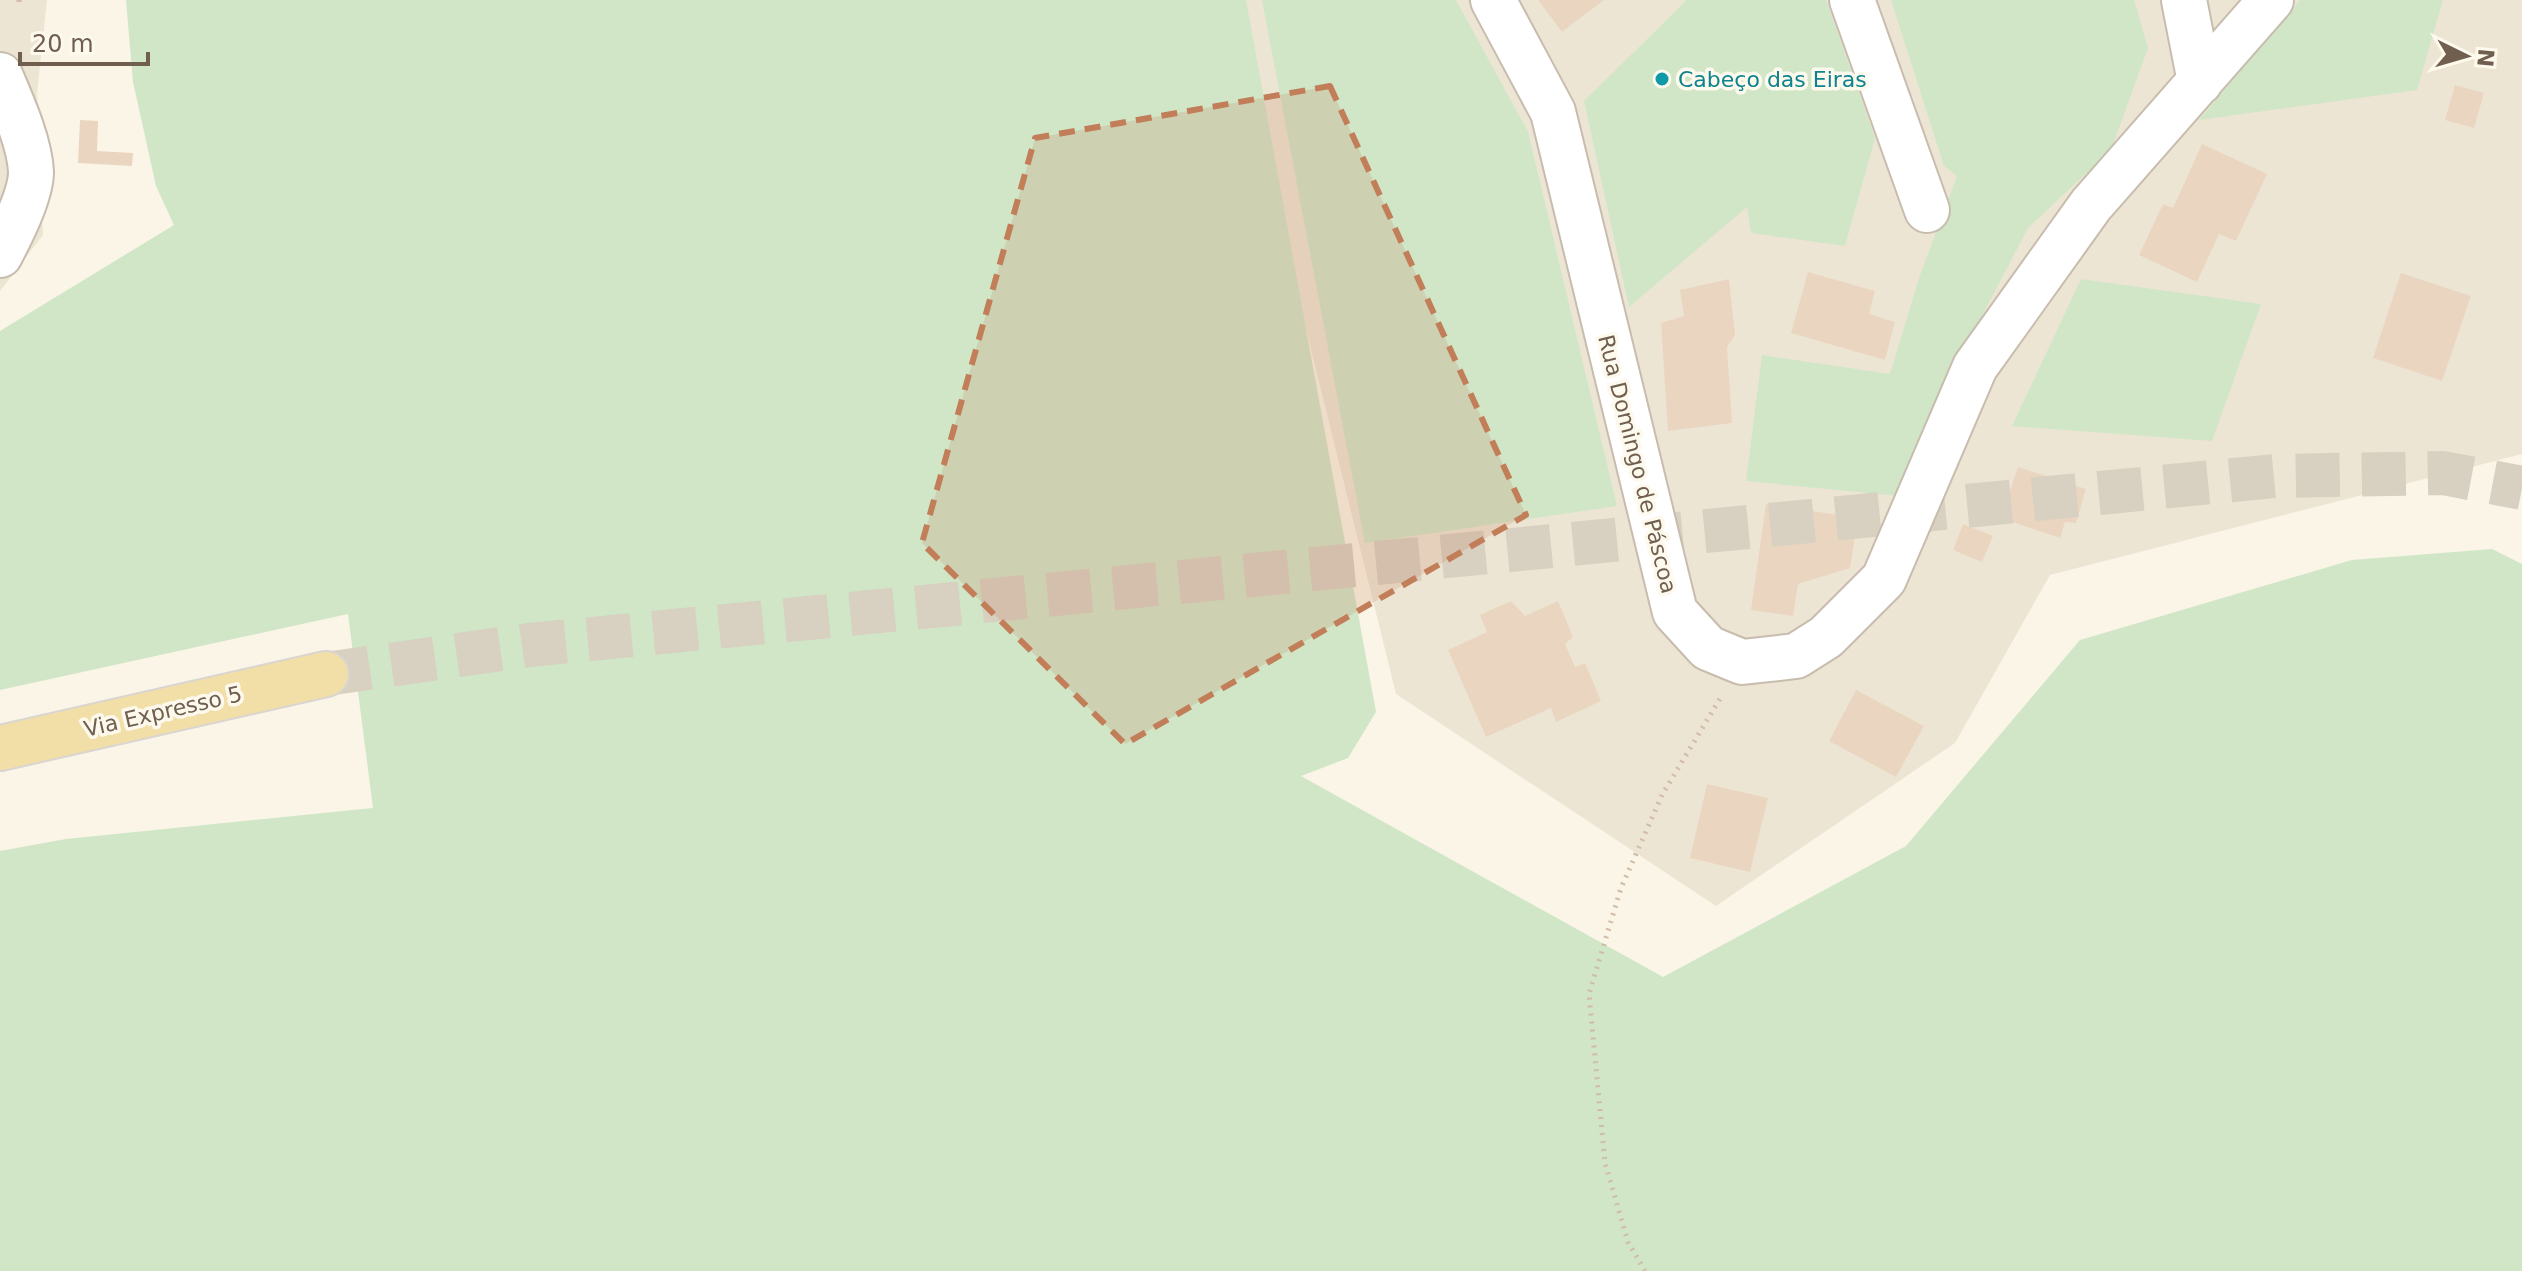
<svg xmlns="http://www.w3.org/2000/svg" width="2522" height="1271" viewBox="0 0 2522 1271" font-family="'DejaVu Sans',sans-serif">
	<rect width="100%" height="100%" fill="#faf5e7"/>
	<path fill="#ede5d4" d="M0,0H47L37,93L43,235L0,291Z
		M1225,0H2522V454L2050,575L1955,743L1716,906L1396,694Z"/>
	<path fill="#d0e6c7" d="M126,0H1246L1376,712L1348,758L1301,776L1663,977L1906,846L2080,640L2352,560L2492,549L2522,564V1271H0V851L66,839L373,808L348,614L0,690V331L174,225L156,186L133,82Z
		M1262,0H1456L1528,132L1617,506L1365,543Z
		M1685,0H1826L1875,138L1845,246L1751,233L1747,207L1629,307L1584,101L1685,2Z
		M1891,0H2134L2148,48L2111,150L2028,228L1940,396L1899,496L1746,481L1762,355L1890,374L1919,278L1957,176L1944,166Z
		M2300,0H2443L2417,90L2199,120Z
		M2081,279L2261,304L2212,441L2012,426Z"/>
	<path fill="#ead6c0" d="M1538,0H1604L1562,32Z
		M2455,85L2484,93L2474,128L2445,120Z
		M80,120L98,121L97,151L133,153L132,166L78,163Z
		M2202,144L2267,174L2236,241L2219,234L2197,282L2139,255L2163,204L2173,208Z
		M1808,272L1875,291L1869,314L1895,322L1885,360L1791,333Z
		M2401,273L2471,296L2442,381L2373,358Z
		M1729,279L1735,335L1727,347L1732,423L1668,431L1661,323L1684,316L1680,290Z
		M2018,467L2086,489L2076,523L2065,522L2060,538L2001,518Z
		M1766,504L1858,518L1850,568L1798,584L1793,616L1751,610Z
		M1963,524L1993,536L1982,562L1953,550Z
		M1511,601L1525,616L1558,601L1573,637L1565,644L1575,667L1585,663L1601,701L1556,722L1551,708L1486,737L1448,650L1487,632L1480,615Z
		M1856,690L1924,726L1896,777L1829,741Z
		M1707,784L1768,798L1750,872L1690,858Z"/>
	<g fill="none" stroke-linecap="round" stroke-linejoin="round">
		<path stroke="#d8d0c1" stroke-width="44" stroke-dasharray="44 22" stroke-linecap="butt" d="M326,674L529,645L2275,476L2443,473L2522,488"/>
		<g stroke="#c7bcad" stroke-width="48">
			<path id="minor" d="M1493,0L1553,112L1675,612L1708,648L1742,662L1796,656L1826,637L1884,579L1975,367L2091,205L2271,0
				M1852,0L1927,210
				M2184,0L2200,82
				M0,75C11,101 30,143 31,172C31,195 11,234 0,255"/>
		</g>
		<g stroke="#dad5d1" stroke-width="48">
			<path id="primary" d="M0,748L326,674"/>
		</g>
		<path stroke="#d1bca5" stroke-width="5" stroke-dasharray="2 6" stroke-linecap="butt" d="M19,0V2
			M1645,1271L1628,1242L1605,1163L1589,994L1621,888L1662,795L1721,697"/>
		<use href="#minor" stroke="#fff" stroke-width="44"/>
		<use href="#primary" stroke="#f1dfa7" stroke-width="44"/>
	</g>
	<path fill="#c17e59" fill-opacity="0.2" stroke="#c17e59" stroke-width="6" stroke-dasharray="16 10" stroke-linejoin="round" d="M1330,86L1526,515L1125,744L922,543L1035,138Z"/>
	<circle fill="#0f9aa8" stroke="#fdf9ed" stroke-width="3" cx="1662" cy="79" r="8"/>
	<g text-anchor="middle" stroke-width="7" stroke-linejoin="round" paint-order="stroke">
		<g font-size="22" fill="#0d838f" stroke="#fdf9ed" text-anchor="start">
			<text x="1678" y="87">Cabeço das Eiras</text>
		</g>
		<g font-size="22" fill="#705f4f" stroke="#fdf9ed">
			<text transform="translate(1638 464) rotate(76)" y="8">Rua Domingo de Páscoa</text>
			<text transform="translate(163 711) rotate(-13)" y="8">Via Expresso 5</text>
		</g>
	</g>
	<g transform="translate(2466 56) rotate(95)" stroke="#fdf9ed" stroke-width="6" paint-order="stroke">
	<path d="M0-6L14 30L0 20L-14 30Z" fill="#705f4f"/>
	<text y="-12" font-size="22" font-weight="bold" text-anchor="middle" fill="#705f4f">N</text>
	</g>
	<path d="M20 52v12h128v-12" fill="none" stroke="#705f4f" stroke-width="4"/>
	<text x="32" y="52" font-size="24" fill="#705f4f" stroke="#fdf9ed" stroke-width="6" paint-order="stroke">20 m</text>
</svg>
